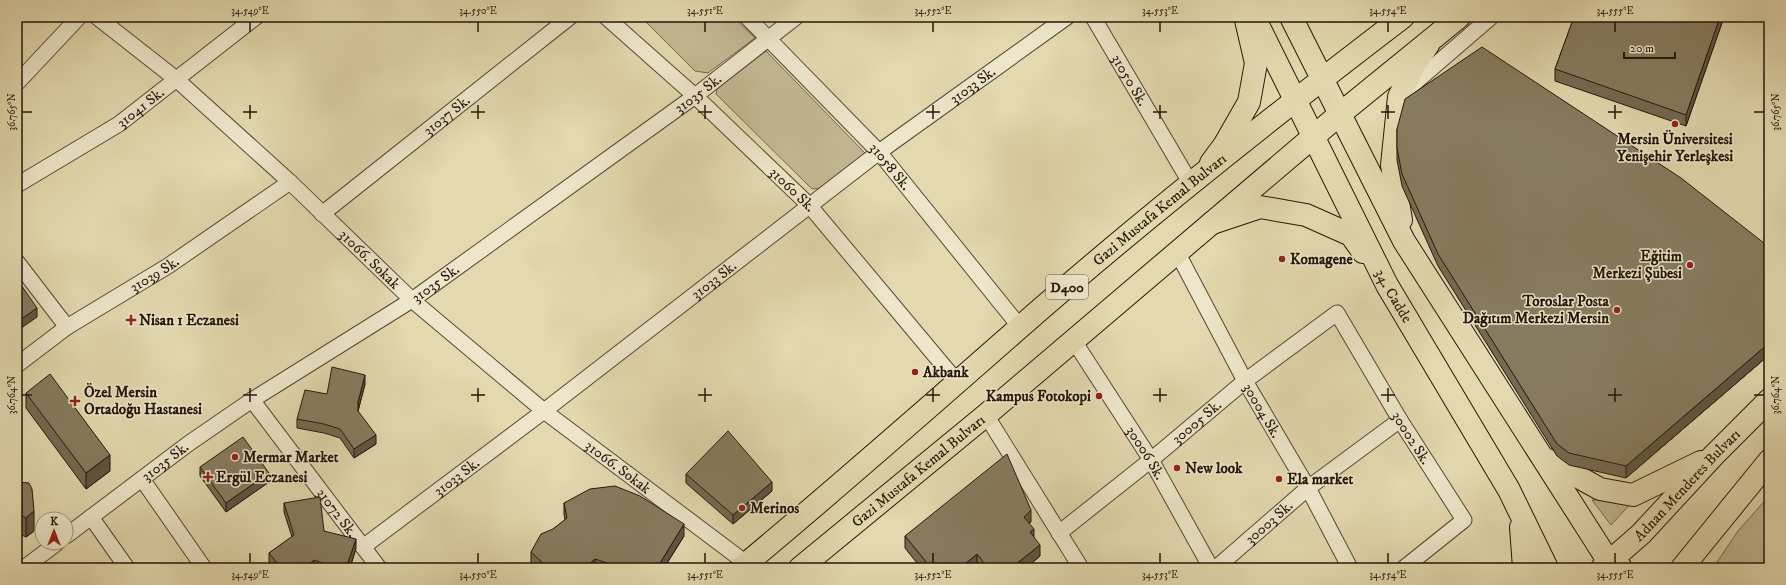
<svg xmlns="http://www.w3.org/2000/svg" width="1786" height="585" viewBox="0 0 1786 585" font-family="'IM FELL DW Pica',serif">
	<rect width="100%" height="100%" fill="#e3d8ae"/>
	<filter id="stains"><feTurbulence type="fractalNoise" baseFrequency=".005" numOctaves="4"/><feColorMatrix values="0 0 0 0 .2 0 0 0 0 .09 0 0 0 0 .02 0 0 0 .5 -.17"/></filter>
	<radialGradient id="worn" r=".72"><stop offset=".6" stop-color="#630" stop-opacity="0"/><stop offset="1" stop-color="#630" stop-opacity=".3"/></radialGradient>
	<path fill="#c2b792" stroke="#72674e" d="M641,17H733L755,38L708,73L695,71Z
		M766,51L865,153L822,188L812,189L716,94L717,89Z
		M1769,496V568H1713L1738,531Z
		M1636,498L1611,525L1592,500Z"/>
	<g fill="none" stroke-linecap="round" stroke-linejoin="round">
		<g stroke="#534733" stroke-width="17">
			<g id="minor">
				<path id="s1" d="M97,17L176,79L290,182L412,300L544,411L746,563"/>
				<path id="s2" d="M606,17L695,96L809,205L958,383"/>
				<path id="s3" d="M747,17L879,152L1020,327"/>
				<path id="s4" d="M1093,17L1191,184"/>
				<path d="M17,83L79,17"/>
				<path d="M1404,92L1491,17"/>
				<path id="s5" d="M17,185L119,124L256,17"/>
				<path id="s6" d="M322,214L570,17"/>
				<path id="s7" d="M1177,252L1245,381L1308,488L1350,568"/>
				<path d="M17,262L67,327"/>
				<path id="s8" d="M1074,341L1151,460L1211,568"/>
				<path id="s9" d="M17,365L67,327L168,266L290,182"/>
				<path id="s10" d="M252,400L379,568"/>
				<path d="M986,415L1081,568"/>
				<path d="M142,479L204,568"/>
				<path d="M91,517L127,568"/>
				<path id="s11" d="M1059,533L1151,460L1245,381L1337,313L1400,420L1464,520L1404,568"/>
				<path id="s12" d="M66,536L188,444L252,400L412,300L695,96L796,17"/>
				<path id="s13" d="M363,547L544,411L879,152L1067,17"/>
				<path d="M24,568L57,543"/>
				<path id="s14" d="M1216,568L1308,488L1400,420"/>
			</g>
		</g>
		<g stroke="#23170a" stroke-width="24">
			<g id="primary">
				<path id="s15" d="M1254,17L1387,285L1509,490L1547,568"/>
				<path d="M1291,17L1404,241L1609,562L1621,568"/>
				<path d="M1211,163L1225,144L1249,102L1256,63L1246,20"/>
				<path d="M1401,220L1392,165L1399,97L1414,65L1428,45"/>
				<path d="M1212,223L1260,207L1306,215L1351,235L1363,252"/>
				<path d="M1544,458L1600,489L1633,495L1701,462"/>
				<path d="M1521,527L1524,568"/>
				<path id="s16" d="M1602,568L1641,534L1714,455L1769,400"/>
				<path d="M1682,568L1769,461"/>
			</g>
		</g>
		<g stroke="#23170a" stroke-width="24">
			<g id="trunk">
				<path id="s17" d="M741,568C835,490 927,409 1019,328C1143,219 1272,117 1403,17"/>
				<path id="s18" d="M800,568L986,415L1340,114L1459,17"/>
			</g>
		</g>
		<use href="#minor" stroke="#ede6ca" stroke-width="15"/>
		<use href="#primary" stroke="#e3d8ae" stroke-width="22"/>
		<use href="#trunk" stroke="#e3d8ae" stroke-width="22"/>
	</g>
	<path fill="#746a52" stroke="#23170a" d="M1574,17H1724L1686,126L1555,81V69Z
		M1397,129L1769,247V355L1626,478L1569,465L1557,456L1438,266L1402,186L1397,160Z
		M365,384L358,411L376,444L354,458L340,438L324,433L297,428V419L327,394Z
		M26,393L110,471L86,489L26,408Z
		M200,467L269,482L226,512L200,476Z
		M686,474L772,491L733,524L686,483Z
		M17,482L34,531L26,537L17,533Z
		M284,503L324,531L356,548L350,568H273L269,563V553L292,537L284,512Z
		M564,503L684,536L664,568H536L531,563V552L553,529L565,520L564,514Z
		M1031,522L1029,524L1040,556L1026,568H978L977,566L974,568H921L905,548V536Z"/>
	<path fill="#5e5642" stroke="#23170a" d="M1720,17H1724L1686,126V115Z
		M37,308V317L17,331V322Z
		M1769,343V355L1626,478V466Z
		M365,375V384L358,411V402Z
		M376,435V444L354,458V449Z
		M110,455V471L86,489V473Z
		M269,473V482L226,512V503Z
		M772,482V491L733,524V515Z
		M1031,510V522L1024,528V517Z
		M34,511V531L26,537V518Z
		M684,524V536L664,568H657Z
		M1034,529V541L1030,532Z
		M356,539V548L350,568H346Z
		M1040,545V556L1026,568H1011Z
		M977,554V566L974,568H960Z
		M595,559V568H584Z
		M314,560V568H305Z
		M992,563V568H987V567Z"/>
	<path fill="#877b5f" stroke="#23170a" d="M1574,17H1720L1686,115L1555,69Z
		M1482,47L1681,178L1769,247V343L1626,466L1569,453L1557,444L1438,254L1402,174L1397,148V129L1405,99Z
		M17,279L37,308L17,322Z
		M332,367L365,375L358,402V411L376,435L354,449L340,429L324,424L297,419L305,390L327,394Z
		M50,374L110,455L86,473L26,393Z
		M728,431L772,482L733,515L686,474Z
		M243,437L269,473L226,503L200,467Z
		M1007,454L1031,510L1024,517L1034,529L1030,532L1040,545L1011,568H996L992,563L987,567L977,554L960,568H931L905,536Z
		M17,482L29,483L32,489L34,511L26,518L17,513Z
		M615,486L640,496L684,524L657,568H623L595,559L584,568H548L531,552L541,534L553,529L567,518L564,503L590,489Z
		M320,497L324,531L356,539L346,568H336L314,560L305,568H281L269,553L294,535L284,503Z"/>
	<path fill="none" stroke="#23170a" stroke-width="1.5" d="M250,22V32M478,22V32M705,22V32M933,22V32M1160,22V32M1388,22V32M1615,22V32M250,105V119M478,105V119M705,105V119M933,105V119M1160,105V119M1388,105V119M1615,105V119M22,112H32M243,112H257M471,112H485M698,112H712M926,112H940M1153,112H1167M1381,112H1395M1608,112H1622M1754,112H1764M250,388V402M478,388V402M705,388V402M933,388V402M1160,388V402M1388,388V402M1615,388V402M22,395H32M243,395H257M471,395H485M698,395H712M926,395H940M1153,395H1167M1381,395H1395M1608,395H1622M1754,395H1764M250,553V563M478,553V563M705,553V563M933,553V563M1160,553V563M1388,553V563M1615,553V563"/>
	<g fill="#8f2418" stroke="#ede6ca" stroke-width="1.5">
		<circle cx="1675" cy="124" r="4"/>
		<circle cx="1282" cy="259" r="4"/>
		<circle cx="1690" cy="265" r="4"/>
		<circle cx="1617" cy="310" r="4"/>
		<path d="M129 314h4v4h4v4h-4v4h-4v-4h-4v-4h4z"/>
		<circle cx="915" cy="372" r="4"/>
		<circle cx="1099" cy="396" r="4"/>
		<path d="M73 395h4v4h4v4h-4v4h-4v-4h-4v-4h4z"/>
		<circle cx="235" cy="457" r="4"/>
		<circle cx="1177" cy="468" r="4"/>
		<path d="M206 471h4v4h4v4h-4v4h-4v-4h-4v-4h4z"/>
		<circle cx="1279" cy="479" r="4"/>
		<circle cx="742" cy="508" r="4"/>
	</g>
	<g text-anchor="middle" stroke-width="3" stroke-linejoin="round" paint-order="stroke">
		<rect fill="#ede6ca" stroke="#605544" stroke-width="1" x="1046" y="275" width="42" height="24" rx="3"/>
		<g font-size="14" font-weight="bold" fill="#23170a">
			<text x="1067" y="292">D400</text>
		</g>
		<g font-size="15" fill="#23170a" stroke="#ede6ca">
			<text dy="5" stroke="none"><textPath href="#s4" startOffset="73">31050 Sk.</textPath></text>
			<text dy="5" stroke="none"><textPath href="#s13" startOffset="765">31033 Sk.</textPath></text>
			<text dy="5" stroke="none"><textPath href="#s12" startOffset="772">31035 Sk.</textPath></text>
			<text dy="5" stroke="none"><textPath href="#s5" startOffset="146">31041 Sk.</textPath></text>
			<text dy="5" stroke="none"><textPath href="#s6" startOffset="159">31037 Sk.</textPath></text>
			<text dy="5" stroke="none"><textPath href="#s3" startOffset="207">31058 Sk.</textPath></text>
			<text dy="5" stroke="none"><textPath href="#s2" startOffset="254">31060 Sk.</textPath></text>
			<text dy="5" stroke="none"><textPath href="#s17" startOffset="551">Gazi Mustafa Kemal Bulvarı</textPath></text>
			<text dy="5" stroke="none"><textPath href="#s1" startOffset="365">31066. Sokak</textPath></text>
			<text dy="5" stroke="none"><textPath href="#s9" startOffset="165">31039 Sk.</textPath></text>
			<text dy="5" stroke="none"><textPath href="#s13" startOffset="441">31033 Sk.</textPath></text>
			<text dy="5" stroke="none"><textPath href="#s12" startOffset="448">31035 Sk.</textPath></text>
			<text dy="5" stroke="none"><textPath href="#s15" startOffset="312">34. Cadde</textPath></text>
			<text dy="5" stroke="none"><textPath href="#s7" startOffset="180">30004 Sk.</textPath></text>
			<text dy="5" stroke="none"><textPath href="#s11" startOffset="177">30005 Sk.</textPath></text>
			<text dy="5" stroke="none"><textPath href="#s11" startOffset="500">30002 Sk.</textPath></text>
			<text dy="5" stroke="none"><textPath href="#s8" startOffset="133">30006 Sk.</textPath></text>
			<text dy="5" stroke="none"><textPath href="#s12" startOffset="124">31035 Sk.</textPath></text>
			<text dy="5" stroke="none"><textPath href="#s1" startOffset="689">31066. Sokak</textPath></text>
			<text dy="5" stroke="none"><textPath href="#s18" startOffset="153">Gazi Mustafa Kemal Bulvarı</textPath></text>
			<text dy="5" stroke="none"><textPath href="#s13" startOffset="117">31033 Sk.</textPath></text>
			<text dy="5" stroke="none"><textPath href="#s16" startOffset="119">Adnan Menderes Bulvarı</textPath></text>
			<text dy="5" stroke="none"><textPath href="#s10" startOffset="141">31072 Sk.</textPath></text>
			<text dy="5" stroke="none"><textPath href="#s14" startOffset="70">30003 Sk.</textPath></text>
		</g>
		<g font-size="15" font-weight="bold" fill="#23170a" stroke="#ede6ca" text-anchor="start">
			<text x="1675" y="144" text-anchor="middle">Mersin Üniversitesi<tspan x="1675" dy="17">Yenişehir Yerleşkesi</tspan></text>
			<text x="1682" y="261" text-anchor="end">Eğitim<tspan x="1682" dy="17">Merkezi Şubesi</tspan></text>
			<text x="1290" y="264">Komagene</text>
			<text x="1609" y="306" text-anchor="end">Toroslar Posta<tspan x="1609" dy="17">Dağıtım Merkezi Mersin</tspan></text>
			<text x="139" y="325">Nisan 1 Eczanesi</text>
			<text x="923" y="377">Akbank</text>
			<text x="84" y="397">Özel Mersin<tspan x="84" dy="17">Ortadoğu Hastanesi</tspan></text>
			<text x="1091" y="401" text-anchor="end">Kampus Fotokopi</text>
			<text x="243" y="462">Mermar Market</text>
			<text x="1185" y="473">New look</text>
			<text x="216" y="482">Ergül Eczanesi</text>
			<text x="1287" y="484">Ela market</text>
			<text x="750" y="513">Merinos</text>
		</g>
	</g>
	<rect width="1786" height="585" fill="none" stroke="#e3d8ae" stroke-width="44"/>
	<g transform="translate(54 531)"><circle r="19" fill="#ede6ca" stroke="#9c937d"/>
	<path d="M0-3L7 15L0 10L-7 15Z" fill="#8f2418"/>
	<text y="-6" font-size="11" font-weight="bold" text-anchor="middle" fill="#23170a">K</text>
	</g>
	<path d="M1624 52v6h51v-6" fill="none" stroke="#23170a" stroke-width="2"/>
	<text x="1630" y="52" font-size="12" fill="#23170a" stroke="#ede6ca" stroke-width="3" paint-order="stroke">20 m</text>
	<rect x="22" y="22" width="1742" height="541" fill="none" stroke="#23170a" stroke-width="1.5"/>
	<g font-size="10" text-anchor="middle" fill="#23170a">
		<text x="250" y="14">34.549°E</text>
		<text x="478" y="14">34.550°E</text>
		<text x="705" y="14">34.551°E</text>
		<text x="933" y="14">34.552°E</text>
		<text x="1160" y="14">34.553°E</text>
		<text x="1388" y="14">34.554°E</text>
		<text x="1615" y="14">34.555°E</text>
		<text transform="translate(11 112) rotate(-90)" y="4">36.765°N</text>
		<text transform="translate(1775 112) rotate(-90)" y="4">36.765°N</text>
		<text transform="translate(11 395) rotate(-90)" y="4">36.764°N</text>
		<text transform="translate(1775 395) rotate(-90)" y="4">36.764°N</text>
		<text x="250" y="578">34.549°E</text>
		<text x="478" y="578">34.550°E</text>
		<text x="705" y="578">34.551°E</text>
		<text x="933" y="578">34.552°E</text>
		<text x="1160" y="578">34.553°E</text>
		<text x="1388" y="578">34.554°E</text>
		<text x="1615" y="578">34.555°E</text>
	</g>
	<rect width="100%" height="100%" filter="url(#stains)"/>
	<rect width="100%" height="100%" fill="url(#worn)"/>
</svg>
